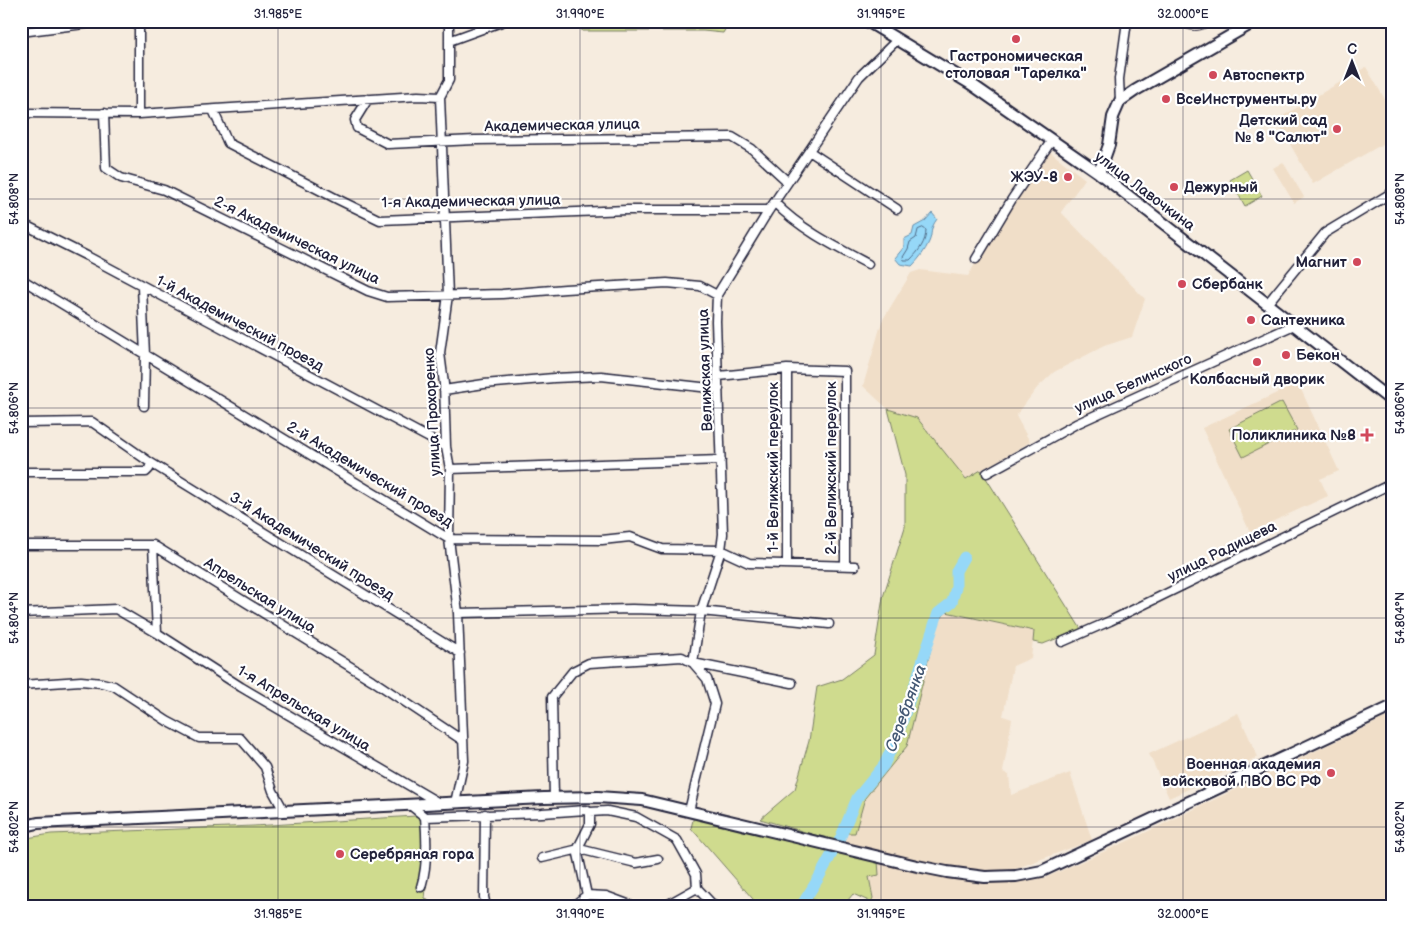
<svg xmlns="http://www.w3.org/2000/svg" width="1414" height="927" viewBox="0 0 1414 927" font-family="'Balsamiq Sans',sans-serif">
	<rect width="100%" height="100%" fill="#f6ecdf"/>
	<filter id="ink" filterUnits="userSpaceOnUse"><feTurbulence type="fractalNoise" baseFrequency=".02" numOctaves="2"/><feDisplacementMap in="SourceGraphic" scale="10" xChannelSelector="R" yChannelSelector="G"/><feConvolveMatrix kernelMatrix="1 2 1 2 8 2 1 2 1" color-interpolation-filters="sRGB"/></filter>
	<g filter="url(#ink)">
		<path fill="#f0dec8" d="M1366,67L1393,113V138L1313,184L1276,120Z
			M1049,151L1085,179L1061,212L1145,299L1132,337L1104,346L1054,372L1037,388L1016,416L1030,442L966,479L917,418L888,409L863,386L882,321L911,273L920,270L968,276L986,245Z
			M1283,162L1304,197L1294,203L1273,168Z
			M1298,383L1339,471L1320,479L1328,496L1250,532L1202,428Z
			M946,612L1034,631L1031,658L1013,666L1003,716L1012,719L1003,772L1009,775L1011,795L1070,773L1092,840L1015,869L996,871L964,870L910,861L843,843L847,833L855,832L865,798L907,746L937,624Z
			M1238,713L1258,757L1169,798L1149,754Z
			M1393,714V906H876L871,902L873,898L869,876L879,875L878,861L1029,878H1045L1132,839Z"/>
		<path fill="#cfdb8e" stroke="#787e64" d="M580,21H730L723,33L703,31H582Z
			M1247,170L1262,196L1245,206L1230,180Z
			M1282,402L1297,430L1243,457L1229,429Z
			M888,409L917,418L966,479L981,470L1081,629L1043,644L1033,642L1034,631L946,612L937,624L907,746L865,798L855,833H847L843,843L760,819L795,789L809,741L817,687L842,679L874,655L883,597L905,527V475Z
			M428,813L429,860L425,898L435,906H21V839L51,834L254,826L416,816Z
			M694,816L878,861L879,875L869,877L873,898L871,902L853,894L843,906H828L810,898L805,906H759L691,828Z"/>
		<path fill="#96d8f8" stroke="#688fac" d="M932,213L937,219C929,230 933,233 929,242C925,251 919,259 912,266L900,264L895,258L904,247V239L912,235L914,227L925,221Z"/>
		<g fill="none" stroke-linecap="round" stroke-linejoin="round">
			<path stroke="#506b87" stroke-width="1" d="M923,228L926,230C926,242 919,251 910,260H904L903,257L908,249L910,242L916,238L918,230Z"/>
			<path stroke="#96d8f8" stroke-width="11" d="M801,906L818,879L839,841L857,798L884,765L899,732L938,613L952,602L956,587V571L964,557"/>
			<g stroke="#22223b" stroke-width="11">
				<path id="street" d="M449,21V80L440,97L448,295L440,353L444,384L446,447L450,469L449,539L458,613L464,761L455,803
					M21,32L107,21
					M449,41L504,21
					M368,99L355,120L357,128L388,144L475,140L732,137L752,149L788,182
					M1120,101L1119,79L1127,21
					M213,110L228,143L337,199L380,220L627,210H769
					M21,113L139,114V21
					M104,113L106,168L121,178L164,190L368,291L387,297L502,294L565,289L667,283L700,286L717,295
					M139,114L418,96L440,97
					M809,151L897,209
					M775,203C800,229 836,247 868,264
					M21,223L87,256L446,447
					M976,259L1012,199L1052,140
					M21,279L449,539L602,540L630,537L662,549L721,550L749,563L855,566
					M142,287L145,355L144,406
					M1267,304L1325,233L1393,192
					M719,376L787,369L845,371V565
					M444,390L484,384L554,378L601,376L719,389
					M21,423L92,422L151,463L460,653
					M450,469L721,460
					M21,472H146L149,469L151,463
					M987,473L1076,424L1294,325
					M21,545H153L372,680L462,740
					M153,545L157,633L241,687L439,803
					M787,564V369
					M21,613L116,609L157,633
					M458,613L632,609L701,611L829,624
					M1062,642L1110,621L1393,483
					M21,685L81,681L102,683L114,686L167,721L199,738H240L265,767L273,791L284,811
					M554,798L552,697L573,671L589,663L682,657L693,663L792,683
					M410,805L425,817C427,840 428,865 421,887
					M689,811L715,704L707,679L693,663L701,611L721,550L723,534L716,321L717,295L769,210L859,77L897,40
					M590,812L607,811L636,817L677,840L696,874L697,888L665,906
					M485,814L484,897L486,906
					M425,817L542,813L586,810L590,812V824L579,846L578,854L587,895L573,906
					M542,858L579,849L636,863L658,859
					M697,888L714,906
					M587,895L606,896L633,906"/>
			</g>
			<g stroke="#22223b" stroke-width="14">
				<path id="secondary" d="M867,21L971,84L1099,173L1393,402
					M1099,173L1109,145L1113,117L1120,101L1136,90L1256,21
					M21,827L38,823L99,820L544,798L598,797L642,800L917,866L947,872L985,877L1016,876L1042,871L1393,706"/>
			</g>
			<use href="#street" stroke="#fff" stroke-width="8"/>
			<use href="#secondary" stroke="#fff" stroke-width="10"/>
			<path stroke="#22223b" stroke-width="1" d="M1174,21C1192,36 1202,31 1220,21"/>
		</g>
	</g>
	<path fill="none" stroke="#22223b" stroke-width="1" stroke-opacity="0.45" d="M278,21V906M580,21V906M881,21V906M1183,21V906M21,199H1393M21,408H1393M21,618H1393M21,827H1393"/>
	<g fill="#d1495b" stroke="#fff" stroke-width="2">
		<circle cx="1016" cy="39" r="5"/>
		<circle cx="1213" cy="75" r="5"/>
		<circle cx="1166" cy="99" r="5"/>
		<circle cx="1337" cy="129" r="5"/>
		<circle cx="1068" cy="177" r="5"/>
		<circle cx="1174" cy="187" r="5"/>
		<circle cx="1357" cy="262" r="5"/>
		<circle cx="1182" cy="284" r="5"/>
		<circle cx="1251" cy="320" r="5"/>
		<circle cx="1286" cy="355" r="5"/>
		<circle cx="1257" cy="362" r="5"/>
		<path d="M1364.5 427.5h5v5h5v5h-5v5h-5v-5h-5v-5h5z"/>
		<circle cx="1331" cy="773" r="5"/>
		<circle cx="340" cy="854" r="5"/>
	</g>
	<g text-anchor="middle" stroke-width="4.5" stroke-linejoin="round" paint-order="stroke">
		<g font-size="15" font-weight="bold" fill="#22223b" stroke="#fff" text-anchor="start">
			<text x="1016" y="61" text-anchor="middle">Гастрономическая<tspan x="1016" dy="17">столовая "Тарелка"</tspan></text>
			<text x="1223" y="80">Автоспектр</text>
			<text x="1176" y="104">ВсеИнструменты.ру</text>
			<text x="1327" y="125" text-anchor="end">Детский сад<tspan x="1327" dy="17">№ 8 "Салют"</tspan></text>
			<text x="1058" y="182" text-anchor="end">ЖЭУ-8</text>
			<text x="1184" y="192">Дежурный</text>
			<text x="1347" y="267" text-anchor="end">Магнит</text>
			<text x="1192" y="289">Сбербанк</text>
			<text x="1261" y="325">Сантехника</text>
			<text x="1296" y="360">Бекон</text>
			<text x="1257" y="384" text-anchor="middle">Колбасный дворик</text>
			<text x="1356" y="440" text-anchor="end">Поликлиника №8</text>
			<text x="1321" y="769" text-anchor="end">Военная академия<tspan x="1321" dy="17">войсковой ПВО ВС РФ</tspan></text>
			<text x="350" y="859">Серебряная гора</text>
		</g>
		<g font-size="15" fill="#22223b" stroke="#fff">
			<text transform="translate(562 125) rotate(-1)" y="5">Академическая улица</text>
			<text transform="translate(1145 191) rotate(37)" y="5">улица Лавочкина</text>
			<text transform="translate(471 201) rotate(-1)" y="5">1-я Академическая улица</text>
			<text transform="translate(297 240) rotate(26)" y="5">2-я Академическая улица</text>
			<text transform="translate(240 323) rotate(28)" y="5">1-й Академический проезд</text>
			<text transform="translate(705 370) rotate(-92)" y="5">Велижская улица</text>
			<text transform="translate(1133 383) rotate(-24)" y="5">улица Белинского</text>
			<text transform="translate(432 412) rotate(-93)" y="5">улица Прохоренко</text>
			<text transform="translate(773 467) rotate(-90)" y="5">1-й Велижский переулок</text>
			<text transform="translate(831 468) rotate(-90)" y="5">2-й Велижский переулок</text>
			<text transform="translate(370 474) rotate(31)" y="5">2-й Академический проезд</text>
			<text transform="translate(312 546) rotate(32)" y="5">3-й Академический проезд</text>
			<text transform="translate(1222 551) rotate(-26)" y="5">улица Радищева</text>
			<text transform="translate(260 595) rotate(32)" y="5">Апрельская улица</text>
			<text transform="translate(304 708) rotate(31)" y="5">1-я Апрельская улица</text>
		</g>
		<g font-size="16" font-style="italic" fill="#455974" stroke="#fff">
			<text transform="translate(905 708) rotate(-70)" y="6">Серебрянка</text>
		</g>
	</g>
	<rect width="1414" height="927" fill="none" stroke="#fff" stroke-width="55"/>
	<g transform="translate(1352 62)" stroke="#ffffff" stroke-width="4" paint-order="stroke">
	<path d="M0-4L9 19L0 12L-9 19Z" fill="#22223b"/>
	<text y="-8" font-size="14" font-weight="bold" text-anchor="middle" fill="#22223b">С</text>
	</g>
	<rect x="28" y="28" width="1358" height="872" fill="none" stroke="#22223b" stroke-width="2"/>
	<g font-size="12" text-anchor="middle" fill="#22223b">
		<text x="278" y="18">31.985°E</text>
		<text x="580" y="18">31.990°E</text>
		<text x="881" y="18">31.995°E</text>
		<text x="1183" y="18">32.000°E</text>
		<text transform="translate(14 199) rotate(-90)" y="4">54.808°N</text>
		<text transform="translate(1400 199) rotate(-90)" y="4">54.808°N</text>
		<text transform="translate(14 408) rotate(-90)" y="4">54.806°N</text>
		<text transform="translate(1400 408) rotate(-90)" y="4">54.806°N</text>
		<text transform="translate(14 618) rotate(-90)" y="4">54.804°N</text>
		<text transform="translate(1400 618) rotate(-90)" y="4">54.804°N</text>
		<text transform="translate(14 827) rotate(-90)" y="4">54.802°N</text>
		<text transform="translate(1400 827) rotate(-90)" y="4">54.802°N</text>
		<text x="278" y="918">31.985°E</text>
		<text x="580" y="918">31.990°E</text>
		<text x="881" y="918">31.995°E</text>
		<text x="1183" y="918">32.000°E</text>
	</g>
</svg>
